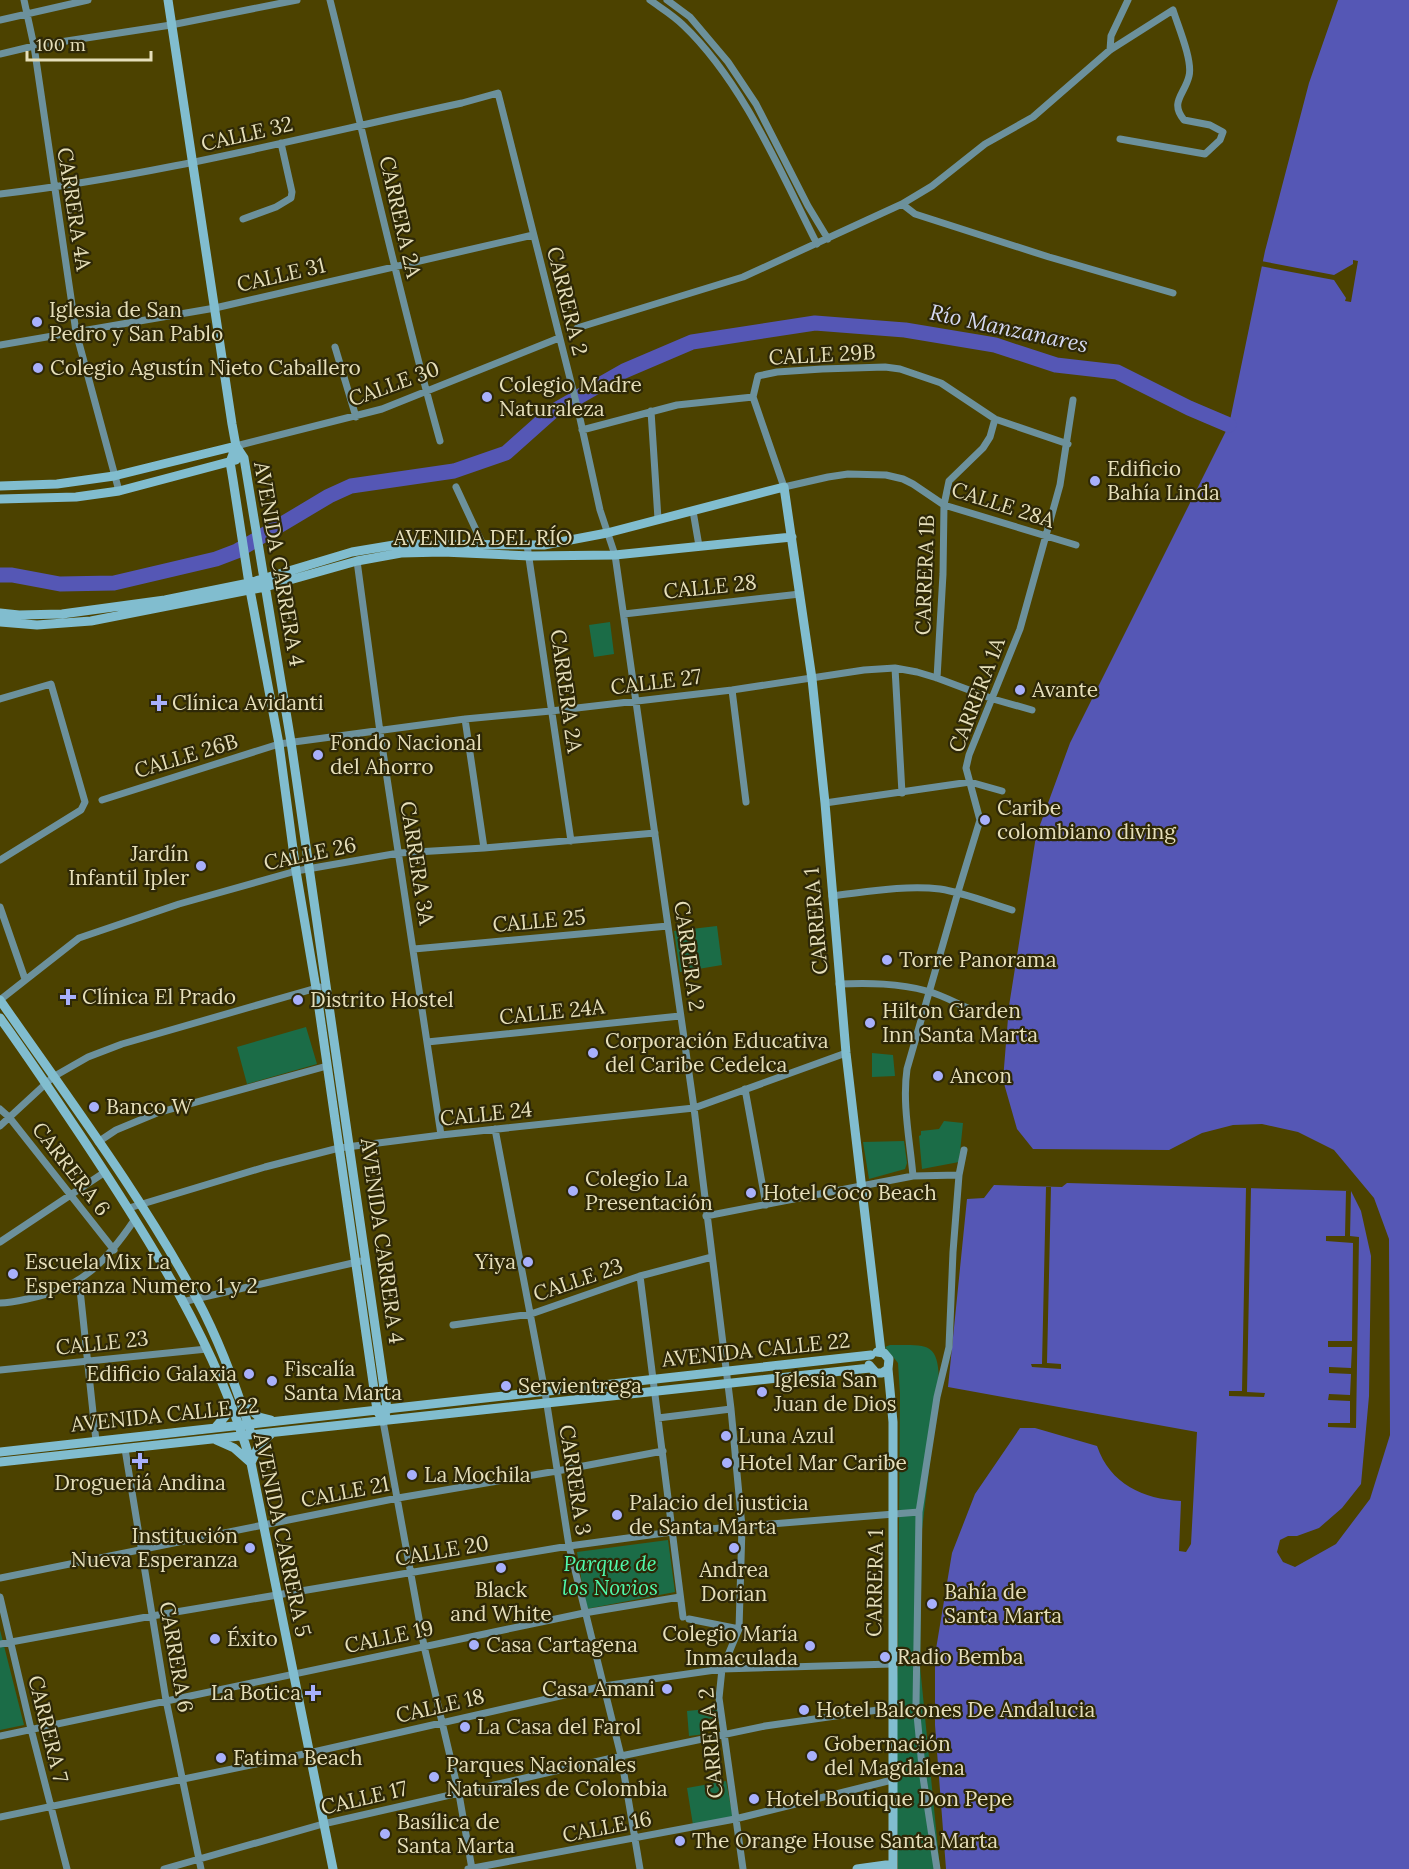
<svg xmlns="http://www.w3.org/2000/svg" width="1409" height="1869" viewBox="0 0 1409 1869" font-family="Lora,serif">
	<rect width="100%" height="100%" fill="#4c4200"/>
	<path fill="#1b6c47" d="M610,622L614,654L594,657L589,625Z
		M717,926L722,965L680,972L674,931Z
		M306,1027L317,1064L247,1084L237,1047Z
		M872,1053L893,1055L895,1076L872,1077Z
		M944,1121L963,1123L959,1162L922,1169L919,1136L921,1135V1131L939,1129Z
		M904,1141L907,1163L905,1169L869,1179L863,1142Z
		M890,1345C928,1345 939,1341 939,1385L922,1530L920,1666L940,1869H898L895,1709L898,1663L900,1394L898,1363L885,1347Z
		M668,1540L675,1592L586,1609L577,1552Z
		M0,1630L24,1725L0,1730Z
		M717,1708L718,1718L704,1719L705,1734L689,1736L687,1711Z
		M726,1781L733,1818L693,1825L687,1788Z"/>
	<path fill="#5557b5" d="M1338,0H1409V1869H946L935,1725V1655L952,1553L975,1494L1020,1428H1035L1097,1446C1110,1484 1143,1499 1181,1501L1179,1551L1186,1552L1191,1544L1197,1432L948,1387L967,1199L984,1198L994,1185L1062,1187L1067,1183L1351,1191L1361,1211L1371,1256L1369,1396L1361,1484L1342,1508L1319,1528L1297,1536H1288L1280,1540L1277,1552L1283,1562L1295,1567L1336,1544L1370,1499L1390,1435L1389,1239L1374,1198L1334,1150L1298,1132L1262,1124L1233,1125L1202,1133L1169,1150L1033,1149L1017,1129L1003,1080L1009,1006L1036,836L1070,743L1229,425L1265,251L1309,83Z"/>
	<path fill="#4c4200" d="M1353,260L1358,261L1351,302L1345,301L1346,298L1334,280L1260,266L1261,261L1334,275L1353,264Z
		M1046,1187H1051L1047,1363L1061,1364V1369L1032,1367L1031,1364H1042Z
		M1246,1188H1251L1247,1392L1265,1393L1264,1397L1229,1396V1391H1242Z
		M1346,1191H1351L1350,1236L1359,1237L1356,1428L1328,1427V1423H1350V1401L1328,1400L1329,1394L1350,1395L1351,1374L1329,1373V1367L1351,1368L1352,1347H1328V1341H1352L1353,1243L1326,1241V1236H1345Z"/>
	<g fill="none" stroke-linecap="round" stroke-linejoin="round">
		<path stroke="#5557b5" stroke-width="15" d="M0,575H12L60,584L114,583L216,559L237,551L329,496L351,486L454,471L506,453L552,412L624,371L692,342L815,323L905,330L995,345L1056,365L1117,372L1189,408L1229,425"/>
		<path stroke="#6c919c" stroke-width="7" d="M24,0L34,46L76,332L119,491
			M330,0C367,147 399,295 440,441
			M650,0C661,8 673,15 683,25C743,82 780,171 817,244
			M667,0L690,17L728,62L756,104L808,206L828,239
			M0,20L88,0
			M1110,50L1111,36L1128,0
			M0,54L34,46L171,25L297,0
			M0,194C156,176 308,136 462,103L498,93L579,414L600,510L615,555L694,1108L731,1409L742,1527L739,1629L722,1669L719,1698L743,1869
			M902,204L915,214L1049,257L1173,293
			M243,219L276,207L291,198L292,192L281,143
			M577,328L743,277L902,204L932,186L985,144L1033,117L1110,50L1173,10C1178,26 1193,61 1189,76C1185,94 1169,102 1184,120L1210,125L1223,132L1220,140L1205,154L1120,139
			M0,345L215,308L533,235
			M335,347L356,417
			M651,411L658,519
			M582,430L677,405L753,397
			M1068,444L995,419L941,383L900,369L885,367L822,369L777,372L758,376L753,397L784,487L828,477L848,474L886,475L903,479L913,484L944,505L1076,545
			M236,446L382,409L559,338
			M456,487L483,545
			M693,511L699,546
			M527,545L571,841
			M357,561L380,732L441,1135
			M624,614L800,594
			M895,668L902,793
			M937,678L943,574L944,505L949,481L983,448L990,437L995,419
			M732,690L746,802
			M0,699L51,684L85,802L81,810L0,860
			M465,719L484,848
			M102,800L279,744L465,719L551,711L732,690L864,670L895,668L917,672L937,678L993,699L1032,710
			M825,803L970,782L1002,791
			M832,896C867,892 904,885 940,889C965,893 989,903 1012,910
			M0,907L25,979
			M414,949L668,926
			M839,984C869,983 898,983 927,991C942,995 956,1003 970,1009
			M0,1000L79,938L179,904L296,871L399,853L484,848L655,833
			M427,1042L680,1016
			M745,1089L766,1205
			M0,1109L9,1117L114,1250
			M0,1126L53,1077L88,1057L122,1044L320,987
			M495,1129L545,1392L569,1546L621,1756L640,1869
			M98,1142L116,1130L157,1113L327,1066
			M913,1176C910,1141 902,1104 907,1069L958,892L980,820L966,768L969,755L1020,629L1060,485L1073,400
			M129,1208L265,1167L339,1148L441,1135L694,1108L846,1053
			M706,1216L913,1176L959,1175
			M0,1242L105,1172
			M640,1276L683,1617
			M79,1280L96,1441
			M182,1302L366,1260
			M0,1303C9,1303 18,1301 27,1299C81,1289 106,1262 135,1219
			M453,1325L531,1314L640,1276L712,1257
			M0,1370L207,1349
			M658,1418L731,1409
			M383,1421L424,1646L459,1794L472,1869
			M125,1449L166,1700L201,1869
			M919,1512L916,1705L923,1777L937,1869
			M0,1578L398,1498L557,1471L663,1451
			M0,1597L31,1729L67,1869
			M689,1619L739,1629
			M0,1644L152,1616L569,1546L672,1532L919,1512L937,1397L949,1347L953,1252L959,1175L964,1150
			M0,1736L584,1613L680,1597
			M0,1817L309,1753L604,1686L722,1669L892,1664
			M164,1869L323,1824L621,1756L765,1726L892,1708
			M468,1869L735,1819L892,1780"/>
		<path stroke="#81bdcf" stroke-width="9" d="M168,0L232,424L236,446L244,458L291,742L387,1409L383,1421
			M236,446L230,462L233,480L250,590L279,744L296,871L316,988L377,1410L383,1421
			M0,486L57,484L114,476L236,446
			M0,499L76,497L119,491L236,460
			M0,613L19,615L62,614L165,600L249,583L352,552L400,544L544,545L607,533L784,487L812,679L825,803L846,1053L881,1352
			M0,622L37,625L91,621L265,587L357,561L401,553L443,552L530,556L615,555L792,537
			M0,1000C68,1098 141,1195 197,1299C219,1340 236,1386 250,1430
			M0,1018C29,1058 56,1099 83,1139C150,1240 217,1346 251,1463L333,1869
			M877,1352L884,1353L889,1359L888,1369L893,1422V1869
			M869,1365L876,1373H882L888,1369
			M243,1403L259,1417L271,1420
			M215,1428L227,1414L230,1403
			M216,1440L234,1448L251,1463L259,1445L271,1434
			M0,1452L871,1355
			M0,1462L870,1368
			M857,1869L893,1864"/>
	</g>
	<g fill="#a8b0fc" stroke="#2e2807" stroke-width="2">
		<circle cx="37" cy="322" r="6"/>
		<circle cx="38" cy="368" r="6"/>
		<circle cx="487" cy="397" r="6"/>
		<circle cx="1095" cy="481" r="6"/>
		<circle cx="1020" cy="690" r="6"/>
		<path d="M156 694h6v6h6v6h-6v6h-6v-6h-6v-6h6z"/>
		<circle cx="318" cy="755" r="6"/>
		<circle cx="985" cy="820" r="6"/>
		<circle cx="201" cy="866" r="6"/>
		<circle cx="887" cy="960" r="6"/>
		<path d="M65 988h6v6h6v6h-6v6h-6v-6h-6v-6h6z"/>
		<circle cx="298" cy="1000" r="6"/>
		<circle cx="870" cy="1023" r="6"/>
		<circle cx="593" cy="1053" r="6"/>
		<circle cx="938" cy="1076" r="6"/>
		<circle cx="94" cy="1107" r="6"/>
		<circle cx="573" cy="1191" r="6"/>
		<circle cx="751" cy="1193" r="6"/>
		<circle cx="528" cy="1262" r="6"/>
		<circle cx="13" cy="1274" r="6"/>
		<circle cx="249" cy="1374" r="6"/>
		<circle cx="272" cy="1381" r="6"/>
		<circle cx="506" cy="1386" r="6"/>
		<circle cx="762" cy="1392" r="6"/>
		<circle cx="726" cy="1436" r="6"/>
		<path d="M137 1452h6v6h6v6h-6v6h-6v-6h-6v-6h6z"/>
		<circle cx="727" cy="1463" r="6"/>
		<circle cx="412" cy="1475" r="6"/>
		<circle cx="617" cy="1515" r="6"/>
		<circle cx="250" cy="1548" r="6"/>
		<circle cx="734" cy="1548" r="6"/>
		<circle cx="501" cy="1568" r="6"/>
		<circle cx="932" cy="1604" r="6"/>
		<circle cx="215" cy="1639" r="6"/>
		<circle cx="474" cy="1645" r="6"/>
		<circle cx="810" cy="1646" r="6"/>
		<circle cx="885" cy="1657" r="6"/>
		<circle cx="667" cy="1689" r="6"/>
		<path d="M310 1684h6v6h6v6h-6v6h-6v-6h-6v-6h6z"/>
		<circle cx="804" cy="1710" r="6"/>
		<circle cx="465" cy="1727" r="6"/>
		<circle cx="812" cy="1756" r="6"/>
		<circle cx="221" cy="1758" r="6"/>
		<circle cx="434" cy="1777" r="6"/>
		<circle cx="754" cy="1799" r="6"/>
		<circle cx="385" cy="1834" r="6"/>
		<circle cx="680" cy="1841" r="6"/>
	</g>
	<g text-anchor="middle" stroke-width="4.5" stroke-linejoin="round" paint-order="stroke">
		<g font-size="21" fill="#e6dfba" stroke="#2e2807">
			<text transform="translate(247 134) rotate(-13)" y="7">CALLE 32</text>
			<text transform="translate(74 209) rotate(81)" y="7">CARRERA 4A</text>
			<text transform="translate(400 217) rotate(77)" y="7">CARRERA 2A</text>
			<text transform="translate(281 275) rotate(-13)" y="7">CALLE 31</text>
			<text transform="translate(567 301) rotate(76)" y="7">CARRERA 2</text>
			<text transform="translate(822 355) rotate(-3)" y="7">CALLE 29B</text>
			<text transform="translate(394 384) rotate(-20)" y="7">CALLE 30</text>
			<text transform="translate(1003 505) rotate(18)" y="7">CALLE 28A</text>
			<text x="483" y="545">AVENIDA DEL RÍO</text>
			<text transform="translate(279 564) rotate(80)" y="7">AVENIDA CARRERA 4</text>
			<text transform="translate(925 575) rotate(-88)" y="7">CARRERA 1B</text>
			<text transform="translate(710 587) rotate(-6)" y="7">CALLE 28</text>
			<text transform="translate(656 682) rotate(-7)" y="7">CALLE 27</text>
			<text transform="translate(566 691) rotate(82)" y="7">CARRERA 2A</text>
			<text transform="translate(977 695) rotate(-69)" y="7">CARRERA 1A</text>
			<text transform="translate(186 756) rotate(-17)" y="7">CALLE 26B</text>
			<text transform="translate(310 854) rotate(-12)" y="7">CALLE 26</text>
			<text transform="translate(417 863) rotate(81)" y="7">CARRERA 3A</text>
			<text transform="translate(539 921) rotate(-5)" y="7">CALLE 25</text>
			<text transform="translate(816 921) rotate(-95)" y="7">CARRERA 1</text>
			<text transform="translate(689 956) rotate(82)" y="7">CARRERA 2</text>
			<text transform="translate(552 1012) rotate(-6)" y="7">CALLE 24A</text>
			<text transform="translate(486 1114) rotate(-6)" y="7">CALLE 24</text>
			<text transform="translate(71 1169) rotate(52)" y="7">CARRERA 6</text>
			<text transform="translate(382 1241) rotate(82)" y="7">AVENIDA CARRERA 4</text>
			<text transform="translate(578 1280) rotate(-19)" y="7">CALLE 23</text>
			<text transform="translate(102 1343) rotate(-6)" y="7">CALLE 23</text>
			<text transform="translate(756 1350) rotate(-6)" y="7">AVENIDA CALLE 22</text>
			<text transform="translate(165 1415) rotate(-6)" y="7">AVENIDA CALLE 22</text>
			<text transform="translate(575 1480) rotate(81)" y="7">CARRERA 3</text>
			<text transform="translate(345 1492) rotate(-11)" y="7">CALLE 21</text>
			<text transform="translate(282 1535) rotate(78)" y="7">AVENIDA CARRERA 5</text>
			<text transform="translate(442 1551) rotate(-10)" y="7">CALLE 20</text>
			<text transform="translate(875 1583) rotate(-89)" y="7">CARRERA 1</text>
			<text transform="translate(389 1637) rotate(-12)" y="7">CALLE 19</text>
			<text transform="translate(176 1657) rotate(80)" y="7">CARRERA 6</text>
			<text transform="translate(440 1706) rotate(-13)" y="7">CALLE 18</text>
			<text transform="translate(48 1729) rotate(76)" y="7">CARRERA 7</text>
			<text transform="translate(711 1743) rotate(-95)" y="7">CARRERA 2</text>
			<text transform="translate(364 1798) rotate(-13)" y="7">CALLE 17</text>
			<text transform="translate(607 1827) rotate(-11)" y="7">CALLE 16</text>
		</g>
		<g font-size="21" fill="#e6dfba" stroke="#2e2807" text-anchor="start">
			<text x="49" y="317">Iglesia de San<tspan x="49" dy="24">Pedro y San Pablo</tspan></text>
			<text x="50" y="375">Colegio Agustín Nieto Caballero</text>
			<text x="499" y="392">Colegio Madre<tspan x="499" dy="24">Naturaleza</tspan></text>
			<text x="1107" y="476">Edificio<tspan x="1107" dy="24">Bahía Linda</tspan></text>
			<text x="1032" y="697">Avante</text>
			<text x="172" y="710">Clínica Avidanti</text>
			<text x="330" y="750">Fondo Nacional<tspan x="330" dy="24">del Ahorro</tspan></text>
			<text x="997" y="815">Caribe<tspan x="997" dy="24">colombiano diving</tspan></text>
			<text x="189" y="861" text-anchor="end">Jardín<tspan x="189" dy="24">Infantil Ipler</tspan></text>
			<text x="899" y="967">Torre Panorama</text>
			<text x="82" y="1004">Clínica El Prado</text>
			<text x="310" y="1007">Distrito Hostel</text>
			<text x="882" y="1018">Hilton Garden<tspan x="882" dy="24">Inn Santa Marta</tspan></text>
			<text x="605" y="1048">Corporación Educativa<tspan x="605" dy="24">del Caribe Cedelca</tspan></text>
			<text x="950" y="1083">Ancon</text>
			<text x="106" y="1114">Banco W</text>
			<text x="585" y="1186">Colegio La<tspan x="585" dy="24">Presentación</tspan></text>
			<text x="763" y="1200">Hotel Coco Beach</text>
			<text x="25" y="1269">Escuela Mix La<tspan x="25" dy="24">Esperanza Numero 1 y 2</tspan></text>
			<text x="516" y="1269" text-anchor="end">Yiya</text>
			<text x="284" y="1376">Fiscalía<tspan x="284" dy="24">Santa Marta</tspan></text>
			<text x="237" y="1381" text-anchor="end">Edificio Galaxia</text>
			<text x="774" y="1387">Iglesia San<tspan x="774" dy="24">Juan de Dios</tspan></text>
			<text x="518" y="1393">Servientrega</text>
			<text x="738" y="1443">Luna Azul</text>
			<text x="739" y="1470">Hotel Mar Caribe</text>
			<text x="424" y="1482">La Mochila</text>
			<text x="140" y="1490" text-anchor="middle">Drogueriá Andina</text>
			<text x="629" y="1510">Palacio del justicia<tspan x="629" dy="24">de Santa Marta</tspan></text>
			<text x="238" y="1543" text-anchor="end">Institución<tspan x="238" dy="24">Nueva Esperanza</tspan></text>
			<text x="734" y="1577" text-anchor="middle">Andrea<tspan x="734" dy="24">Dorian</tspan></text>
			<text x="501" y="1597" text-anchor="middle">Black<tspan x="501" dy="24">and White</tspan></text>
			<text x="944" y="1599">Bahía de<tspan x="944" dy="24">Santa Marta</tspan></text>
			<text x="798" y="1641" text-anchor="end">Colegio María<tspan x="798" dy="24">Inmaculada</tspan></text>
			<text x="227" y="1646">Éxito</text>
			<text x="486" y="1652">Casa Cartagena</text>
			<text x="897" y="1664">Radio Bemba</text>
			<text x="655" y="1696" text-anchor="end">Casa Amani</text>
			<text x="301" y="1700" text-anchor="end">La Botica</text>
			<text x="816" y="1717">Hotel Balcones De Andalucia</text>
			<text x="477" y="1734">La Casa del Farol</text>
			<text x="824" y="1751">Gobernación<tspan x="824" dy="24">del Magdalena</tspan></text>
			<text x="233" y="1765">Fatima Beach</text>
			<text x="446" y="1772">Parques Nacionales<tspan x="446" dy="24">Naturales de Colombia</tspan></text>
			<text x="766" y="1806">Hotel Boutique Don Pepe</text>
			<text x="397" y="1829">Basílica de<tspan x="397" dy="24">Santa Marta</tspan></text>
			<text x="692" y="1848">The Orange House Santa Marta</text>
		</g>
		<g font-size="21" font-style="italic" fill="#50f9ab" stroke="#2e2807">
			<text x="610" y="1571">Parque de<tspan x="610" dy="24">los Novios</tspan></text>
		</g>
		<g font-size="22" font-style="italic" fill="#d5d9f2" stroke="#2e2807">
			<text transform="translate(1009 328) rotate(12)" y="8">Río Manzanares</text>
		</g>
	</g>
	<path d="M27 51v9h124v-9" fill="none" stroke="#e6dfba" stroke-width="3"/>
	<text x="36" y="51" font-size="18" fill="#e6dfba" stroke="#2e2807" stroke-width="4.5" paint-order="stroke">100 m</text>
</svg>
